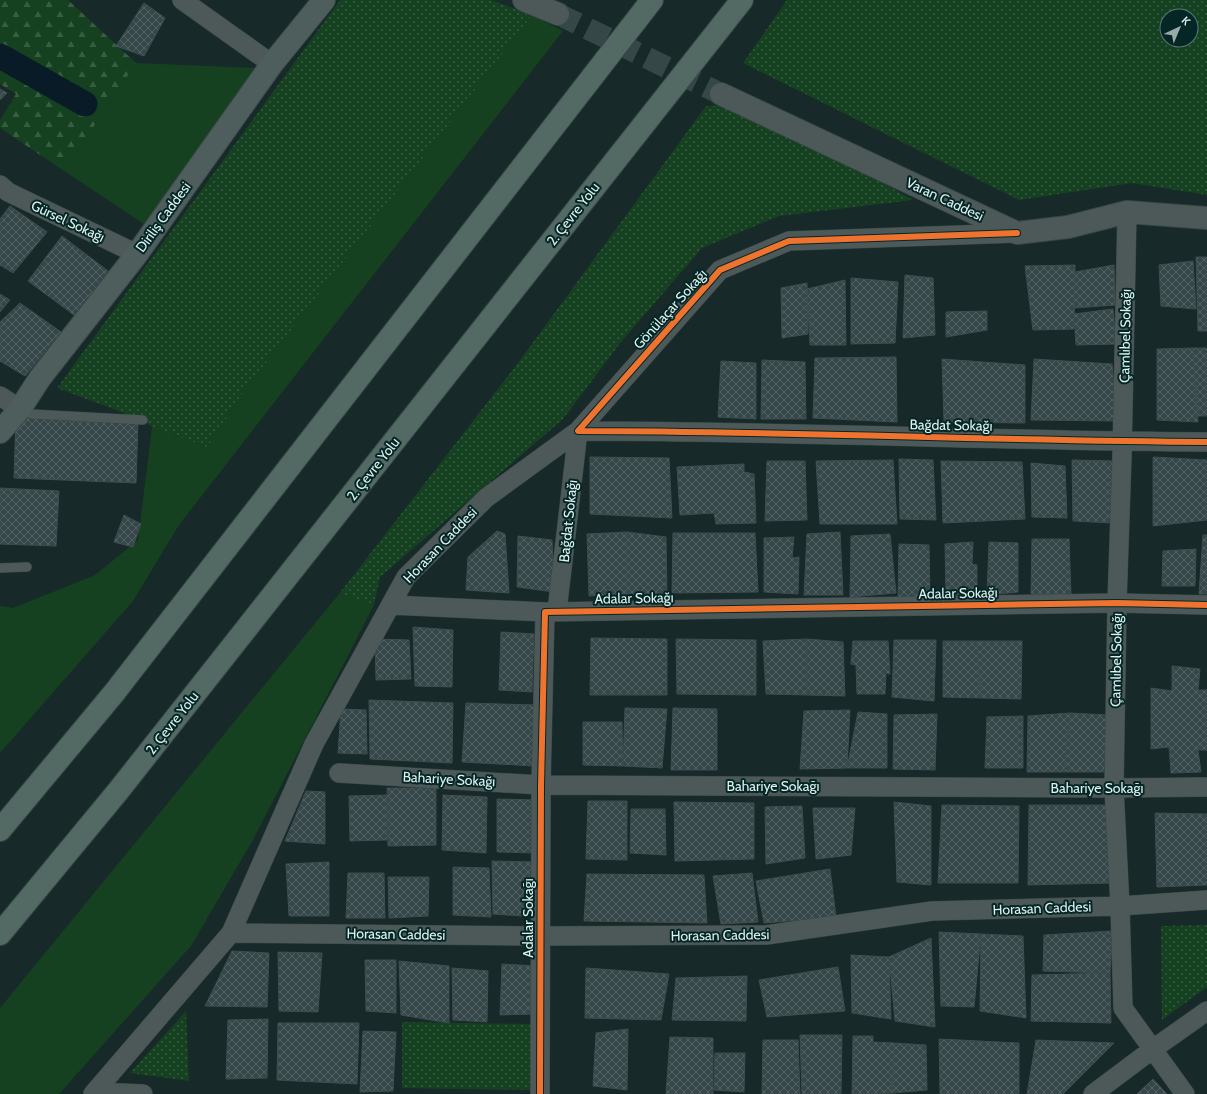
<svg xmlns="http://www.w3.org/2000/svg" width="1207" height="1094" viewBox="0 0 1207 1094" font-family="Cabin,sans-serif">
	<defs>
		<pattern id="forest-firs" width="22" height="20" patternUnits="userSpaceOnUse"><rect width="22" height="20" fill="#154121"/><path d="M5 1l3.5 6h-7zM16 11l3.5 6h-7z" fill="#375d42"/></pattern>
		<pattern id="park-dots" width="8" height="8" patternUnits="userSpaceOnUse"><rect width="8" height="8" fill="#154121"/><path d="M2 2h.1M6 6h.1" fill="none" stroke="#375d42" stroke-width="1.8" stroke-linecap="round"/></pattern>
		<pattern id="building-cross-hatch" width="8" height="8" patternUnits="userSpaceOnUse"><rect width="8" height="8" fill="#364749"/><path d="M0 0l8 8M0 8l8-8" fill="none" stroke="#536264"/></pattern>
	</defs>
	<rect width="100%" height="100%" fill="#172929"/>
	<path fill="#154121" d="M532,15L563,31L179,525L133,601L0,753V606L13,608L95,575L138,540L152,427L207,447L244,391Z
		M136,63L256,68L144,224L64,171Z
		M339,594L374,605L254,838L191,946L59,1094H0V1008Z"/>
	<path fill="url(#forest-firs)" d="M0,0H68L136,63L64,171L0,128V120L16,94L0,84Z"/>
	<path fill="url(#park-dots)" fill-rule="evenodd" d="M340,0H491L532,15L244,391L207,447L152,427L143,420L57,388Z
		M787,0H1207V195L1132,183L1019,200L743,63ZM1167,16H1191V40H1167Z
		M745,105L913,200L779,216L702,248L621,342L563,419L380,577L374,605L339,594L518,363L706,106Z
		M1207,925V987L1162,1020L1161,926Z
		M186,1011L189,1081L130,1073Z
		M402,1022L534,1024L533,1090L402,1088Z"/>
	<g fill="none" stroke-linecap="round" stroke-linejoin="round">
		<path stroke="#081b26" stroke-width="25" d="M0,56L85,104"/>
	</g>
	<path fill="url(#building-cross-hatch)" stroke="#3f4d4f" d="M144,3L165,18L144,56L116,46Z
		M0,89L7,93L0,100Z
		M10,206L47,232L13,273L0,265V219Z
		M62,236L112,274L78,318L28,281Z
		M1196,257H1207V331H1198Z
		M1193,261L1196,309L1161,306L1159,265Z
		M1075,265L1074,329L1033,330L1025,266Z
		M1114,265L1115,305L1074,308L1075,272Z
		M905,275L933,278L935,335L903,338Z
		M851,278L898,282L895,343L851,344Z
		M845,280L846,345H810L807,289Z
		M807,283L808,334L782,338L781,288Z
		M0,294L10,300L0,312Z
		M20,303L61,332L25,376L0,361V322Z
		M1113,309L1116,344L1076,345L1074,314Z
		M987,311V330L946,337V312Z
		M1193,348L1198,422L1157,420V349Z
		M1193,348H1207V416H1197Z
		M896,357L897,422L813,418L815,358Z
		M942,359L1025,365V423L944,422Z
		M1034,359L1112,364L1117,421L1031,420Z
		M762,360L805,362L806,419H761Z
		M721,361L756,363V419L718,417Z
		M16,417L138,422L136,483L14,478Z
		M590,457L669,458L672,518L590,514Z
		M1153,457L1207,460V520L1153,526Z
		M899,459L933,460L936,520L900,519Z
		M893,460L897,524H820L816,461Z
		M1072,460L1114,461V523L1073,521Z
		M767,461H805L807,520L765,521Z
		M941,461L1022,462L1025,519L943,523Z
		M1031,463L1065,466L1067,518L1032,517Z
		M744,464V472L754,474L756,523L716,524L714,513L680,515L677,467Z
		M0,488L59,491L56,546L0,544Z
		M124,515L141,524L133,547L114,542Z
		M497,531L505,534L509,593L466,590L468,557Z
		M627,532V594L589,596L587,534Z
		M627,532L666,537L667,593L627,594Z
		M840,532L843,595H804L807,534Z
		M673,533H755L758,592L672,593Z
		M890,534L896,593L850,597L851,536Z
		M1203,535H1207V594H1199Z
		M518,536L552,540L554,592L517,587Z
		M794,537L792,558L799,557L798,594L764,592V538Z
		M1032,539H1069L1071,595L1031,596Z
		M973,542L972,564L977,565V593L946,596L945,544Z
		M989,542L1018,543V592L987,595Z
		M899,544L929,545L930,597L898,598Z
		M1196,549L1195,586H1162L1163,551Z
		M413,627L453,630L452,687L415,686Z
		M501,632L534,634L532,692L499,690Z
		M591,638L667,639V695H590Z
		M375,639L409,640L411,679L376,680Z
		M676,639L756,640V695L677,694Z
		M807,639V695L766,694L763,641Z
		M807,639L843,642L845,696L807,695Z
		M894,640H936L934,701L892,697Z
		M853,641H888L890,674L886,673L885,694H857L856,665L851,664Z
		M943,641H977L981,698L943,697Z
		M977,641H1022L1021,699L981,698Z
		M1172,666L1200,669L1198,690H1207V750H1198L1201,772L1171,773L1169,747L1151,749V688L1172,691Z
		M369,700L453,703L452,763L370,759Z
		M466,703L536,705L535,766L462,762Z
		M625,708L667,709L662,768L623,766Z
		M673,708L717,709V770H671Z
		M341,709L366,710L367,754L338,753Z
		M850,710L847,768L800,769L804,711Z
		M858,712L887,714V768H847Z
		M1070,713L1064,772H1027L1028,716Z
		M1070,713L1107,715L1104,772H1064Z
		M937,714L935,770L893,769L894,715Z
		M1023,716V768H985L987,717Z
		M583,722H622L623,766L583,765Z
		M387,788H436V845L388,846Z
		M306,791L325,792V844L285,841Z
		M387,795V840L350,841L349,796Z
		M443,795L487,797L486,853L442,850Z
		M497,799L535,800V853L497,852Z
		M588,801H627V860L586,859Z
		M674,802L754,803V859L675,861Z
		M894,802L931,806V885L897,882Z
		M942,805L1019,806L1018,883H938Z
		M1029,805H1108L1111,883L1028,885Z
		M802,806L805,858L766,864L765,807Z
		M813,808H855L851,855L816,859Z
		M631,809H665L666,855L630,853Z
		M1155,813L1207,814V885L1157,887Z
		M492,861L535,862L536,917L493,914Z
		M329,862V916H289L286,864Z
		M453,867L489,868L491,917L453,915Z
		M830,869L836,917L764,923L756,881Z
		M348,873H384L385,918H346Z
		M752,873L758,922L721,924L713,876Z
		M587,874L704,875L707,923L584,921Z
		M388,877H429L428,916L389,918Z
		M1113,931L1110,973L1043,971L1044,935Z
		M939,932L981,934L974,1007L941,1006Z
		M981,934L1023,936L1026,1018L980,1011Z
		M931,938L935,1027L895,1021L889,957Z
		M232,951L269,953L267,1007L205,1006Z
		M278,952L322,953L318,1012L279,1011Z
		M851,955L889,957L891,1019L852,1013Z
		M365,960H396V1013L366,1011Z
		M399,961L449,966V1023L401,1015Z
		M502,964L536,966L535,1014L500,1015Z
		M838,967L845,1011L767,1017L759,980Z
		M452,968L488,971L487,1022L453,1020Z
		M586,968L669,974L661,1020L585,1018Z
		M1110,973L1111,1023L1031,1021L1032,975Z
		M747,976L746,1021L672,1020L676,978Z
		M268,1019L267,1078L226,1079L228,1020Z
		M278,1023H359L357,1084L277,1080Z
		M628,1029L627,1090L593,1086L596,1033Z
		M363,1031L396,1032L393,1091L360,1092Z
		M800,1035H842L841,1094H802Z
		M853,1036H873V1042L894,1043L892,1093L852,1094Z
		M670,1037L713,1038V1094H666Z
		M939,1039L1019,1043V1094H940Z
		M763,1040H798L800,1094H762Z
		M1036,1040L1114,1043L1063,1094H1027Z
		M894,1043L926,1045L927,1090L892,1093Z
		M715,1053H745L744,1092L714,1090Z
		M1153,1079L1167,1094H1137Z"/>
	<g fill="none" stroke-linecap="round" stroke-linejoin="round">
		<path stroke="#354747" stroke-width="22" stroke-dasharray="22 11" stroke-linecap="butt" d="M558,14L721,94"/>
		<g stroke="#384746" stroke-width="10">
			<path id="service" d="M20,409L31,414L143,420
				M0,568L27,567"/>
		</g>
		<g stroke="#384746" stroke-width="20">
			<path id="minor" d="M182,0L272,64
				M0,185L8,192L137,254
				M1127,212L1122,456L1117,603L1114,788L1120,906L1123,1008L1185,1094
				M1017,233L789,241L720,270L578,431C788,431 997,441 1207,442
				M0,396L20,409
				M391,605L545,612
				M557,611L578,431
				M339,773L541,785L1114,788L1207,787
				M231,933L540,936L766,935L932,911L1120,906L1207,900
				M96,1092L143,1094
				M93,1094L231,933L314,744L406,577L486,498L578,431
				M540,1094L541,785L545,612L1117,603L1207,605
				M1093,1094L1153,1049L1207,1011"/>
		</g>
		<g stroke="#384746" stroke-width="24">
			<path id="tertiary" d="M524,0L558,14
				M721,94L1017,233L1068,227L1127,212L1207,218"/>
		</g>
		<g stroke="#384746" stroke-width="24">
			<path id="secondary" d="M0,432L20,409L40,378L137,254L272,64L324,0"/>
		</g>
		<g stroke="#384746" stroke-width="24">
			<path id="motorway" d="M0,830L114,693L652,0
				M0,934L119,790L742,0"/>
		</g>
		<use href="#service" stroke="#4c5958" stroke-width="9"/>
		<use href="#minor" stroke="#4c5958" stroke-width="19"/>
		<use href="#tertiary" stroke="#4c5958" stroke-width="22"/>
		<use href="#secondary" stroke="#4d5e5c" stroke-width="22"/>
		<use href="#motorway" stroke="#526964" stroke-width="22"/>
		<g stroke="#042726" stroke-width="8">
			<path id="cycleway" d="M1017,233L789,241L720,270L578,431C788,431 997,441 1207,442
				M540,1094L541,785L545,612L1117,603L1207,605"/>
		</g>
		<use href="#cycleway" stroke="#ef722f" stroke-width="6"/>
	</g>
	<g text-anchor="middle" stroke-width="4" stroke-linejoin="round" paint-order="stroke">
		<g font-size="14" fill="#def1f0" stroke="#042726">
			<text transform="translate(945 199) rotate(25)" y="5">Varan Caddesi</text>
			<text transform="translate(573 214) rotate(-52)" y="5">2. Çevre Yolu</text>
			<text transform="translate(163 217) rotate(-54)" y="5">Diriliş Caddesi</text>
			<text transform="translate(68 221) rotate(25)" y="5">Gürsel Sokağı</text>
			<text transform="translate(670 309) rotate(-48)" y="5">Gönülaçar Sokağı</text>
			<text transform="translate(1125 336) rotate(-89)" y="5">Çamlıbel Sokağı</text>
			<text transform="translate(951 425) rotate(1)" y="5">Bağdat Sokağı</text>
			<text transform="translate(373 469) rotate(-52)" y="5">2. Çevre Yolu</text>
			<text transform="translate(568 521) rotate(-84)" y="5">Bağdat Sokağı</text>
			<text transform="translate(440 545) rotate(-46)" y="5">Horasan Caddesi</text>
			<text transform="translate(958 593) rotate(-1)" y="5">Adalar Sokağı</text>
			<text transform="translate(634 598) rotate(-1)" y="5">Adalar Sokağı</text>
			<text transform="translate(1116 660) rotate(-89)" y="5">Çamlıbel Sokağı</text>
			<text transform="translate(172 723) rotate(-52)" y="5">2. Çevre Yolu</text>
			<text transform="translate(449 779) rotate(3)" y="5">Bahariye Sokağı</text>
			<text x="773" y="791">Bahariye Sokağı</text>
			<text x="1097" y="793">Bahariye Sokağı</text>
			<text transform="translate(1042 908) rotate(-2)" y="5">Horasan Caddesi</text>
			<text transform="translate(528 918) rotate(-90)" y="5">Adalar Sokağı</text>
			<text transform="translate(396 934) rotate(1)" y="5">Horasan Caddesi</text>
			<text transform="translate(720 935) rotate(-1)" y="5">Horasan Caddesi</text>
		</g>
	</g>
	<g transform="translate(1179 28) rotate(44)"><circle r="19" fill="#042726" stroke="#5b7877"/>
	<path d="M0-3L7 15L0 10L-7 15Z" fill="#98abaa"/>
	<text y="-6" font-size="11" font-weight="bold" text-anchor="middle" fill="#def1f0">K</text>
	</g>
</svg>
